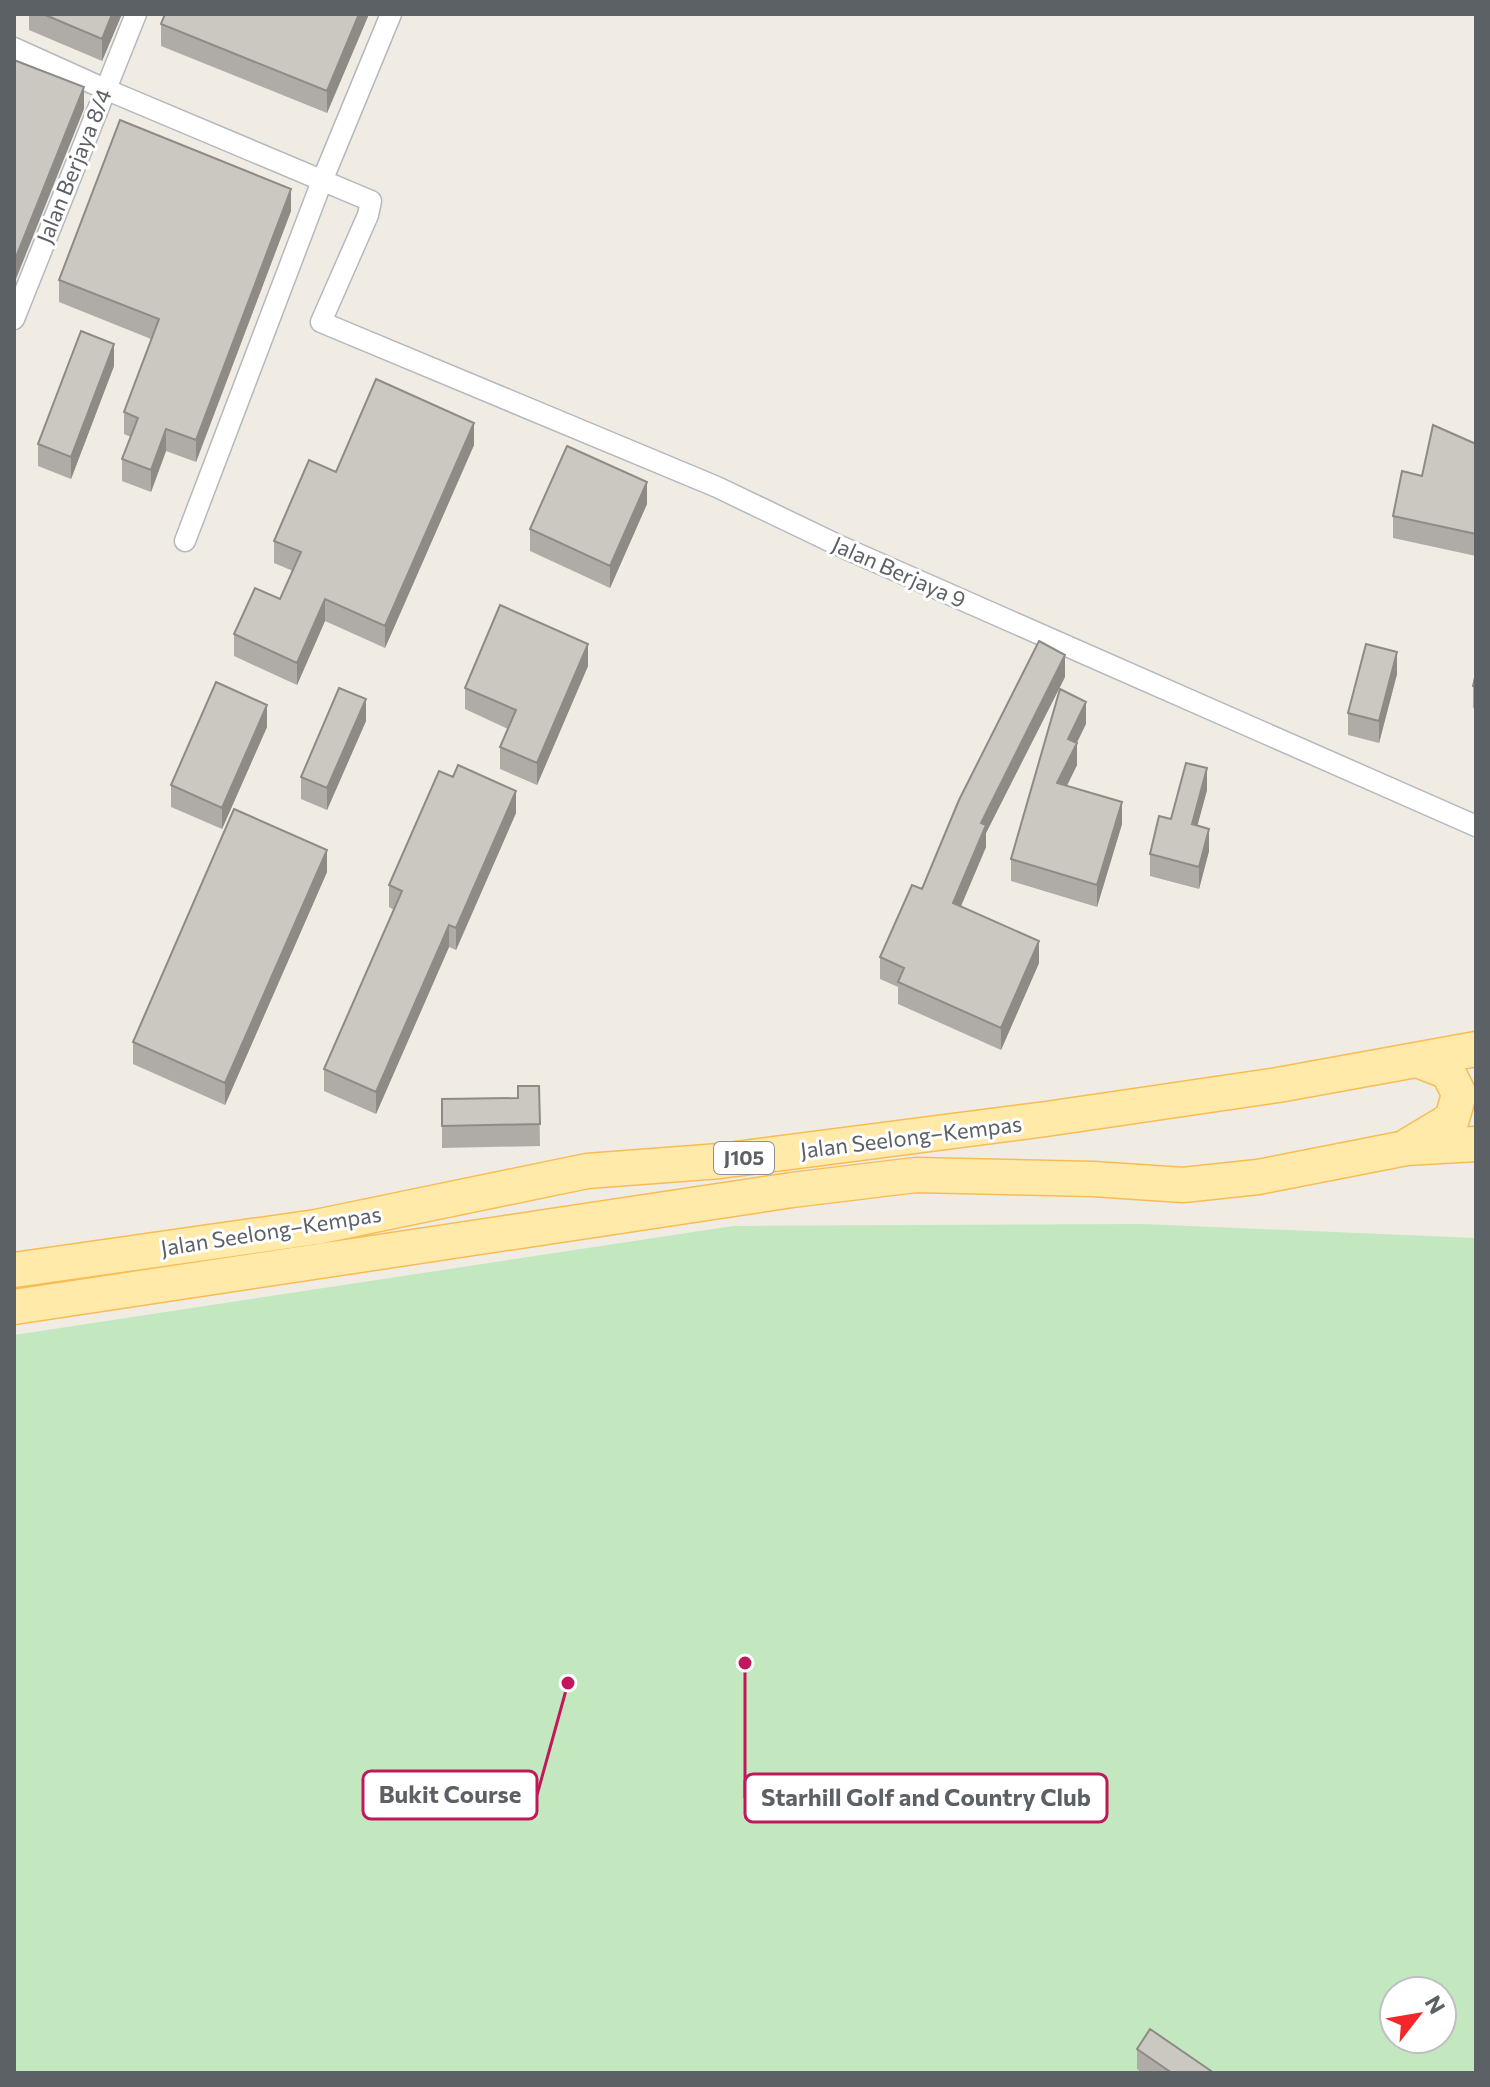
<svg xmlns="http://www.w3.org/2000/svg" width="1490" height="2087" viewBox="0 0 1490 2087" font-family="Commissioner,sans-serif">
	<rect width="100%" height="100%" fill="#f0ece4"/>
	<path fill="#c3e8bf" fill-rule="evenodd" d="M1143,1224L1476,1238V2073H14V1335L733,1226ZM1394,1991H1442V2039H1394Z"/>
	<g fill="none" stroke-linecap="round" stroke-linejoin="round">
		<g stroke="#b5b8bc" stroke-width="23">
			<path id="minor" d="M14,48L105,89L371,201L368,215L321,322L717,487L842,547L1476,826
				M14,319L136,14
				M185,541L322,181L391,14"/>
		</g>
		<g stroke="#f9bc54" stroke-width="37">
			<path id="primary" d="M1407,1146L1452,1119L1459,1094L1448,1072L1417,1060
				M14,1270L316,1227L587,1171L720,1161L1046,1119L1278,1085L1476,1049
				M14,1307L792,1190L916,1175L1093,1179L1183,1185L1258,1177L1406,1148L1476,1144"/>
		</g>
		<use href="#minor" stroke="#fff" stroke-width="20"/>
		<use href="#primary" stroke="#ffeaaa" stroke-width="34"/>
	</g>
	<path fill="#afaba6" d="M29,14H122L102,61L29,30Z
		M165,14H369L327,113L161,46V24Z
		M291,211L196,462L166,451L151,492L122,481V459L131,437L124,434V412L151,339L59,302V280Z
		M114,366L71,479L38,466V444Z
		M1476,444V556L1393,538V516L1422,476Z
		M474,445L385,648L325,621L297,685L234,656V634L280,599L293,571L274,563V541L336,472Z
		M647,504L610,588L530,551V529Z
		M588,666L537,785L500,769V747L508,729L465,709V688Z
		M1476,673V709L1473,708V686Z
		M1397,674L1379,743L1348,735V713Z
		M1065,677L986,833V847L961,906L1039,963L1001,1050L898,1004V987L880,979V957L922,889Z
		M366,721L327,810L301,799V777Z
		M1086,724L1076,743L1077,765L1067,786L1122,824L1097,907L1011,881V859Z
		M267,727L222,829L171,807V785Z
		M1207,790L1197,826L1209,851L1199,889L1150,876V854L1171,819Z
		M516,813L456,950L449,947L376,1114L324,1091V1069L394,910L389,907V885Z
		M327,872L225,1105L133,1064V1042Z
		M539,1086L540,1146L442,1148V1099L518,1098Z
		M1137,2049L1214,2073H1142L1137,2069Z"/>
	<path fill="#8e8b87" d="M112,14H122L102,61V39Z
		M359,14H369L327,113V91Z
		M84,87V109L14,284V262Z
		M291,189V211L196,462V440Z
		M114,344V366L71,479V457Z
		M474,423V445L385,648V626Z
		M166,429V451L151,492V470Z
		M647,482V504L610,588V566Z
		M325,599V621L297,685V663Z
		M588,644V666L537,785V763Z
		M1397,652V674L1379,743V721Z
		M1065,655V677L986,833V847L953,925V903L981,823Z
		M366,699V721L327,810V788Z
		M1086,702V724L1068,761V739Z
		M267,705V727L222,829V808Z
		M1077,743V765L1057,805V783Z
		M1207,768V790L1192,846V824Z
		M516,791V813L456,950V928Z
		M1122,802V824L1097,907V885Z
		M1209,829V851L1199,889V867Z
		M327,850V872L225,1105V1083Z
		M449,925V947L376,1114V1092Z
		M1039,941V963L1001,1050V1028Z"/>
	<path fill="#cbc7c1" stroke="#8e8b87" stroke-width="2" d="M43,14H112L102,39Z
		M165,14H359L327,91L161,24Z
		M14,60L84,87L14,262Z
		M120,120L291,189L196,440L166,429L151,470L122,459L138,418L124,412L159,319L59,280Z
		M81,331L114,344L71,457L38,444Z
		M376,379L474,423L385,626L325,599L297,663L234,634L255,588L280,599L301,552L274,541L309,460L336,472Z
		M1433,425L1476,444V534L1393,516L1402,471L1422,476Z
		M567,446L647,482L610,566L530,529Z
		M500,605L588,644L537,763L500,747L516,710L465,688Z
		M1039,641L1065,655L981,823L986,825L953,903L1039,941L1001,1028L898,982L904,968L880,957L912,885L922,889L959,800Z
		M1366,644L1397,652L1379,721L1348,713Z
		M1476,673V687L1473,686Z
		M216,682L267,705L222,808L171,785Z
		M339,688L366,699L327,788L301,777Z
		M1060,689L1086,702L1068,739L1077,743L1057,783L1122,802L1097,885L1011,859Z
		M1186,763L1207,768L1192,824L1209,829L1199,867L1150,854L1159,816L1171,819Z
		M458,765L516,791L456,928L449,925L376,1092L324,1069L402,891L389,885L439,771L453,777Z
		M234,809L327,850L225,1083L133,1042Z
		M518,1086H539L540,1124L442,1126V1099L518,1098Z
		M1150,2029L1214,2073H1172L1137,2049Z"/>
	<g text-anchor="middle" stroke-width="6" stroke-linejoin="round" paint-order="stroke">
		<rect fill="#fff" stroke="#8d9094" stroke-width="2" x="714" y="1142" width="60" height="32" rx="6"/>
		<g font-size="20" font-weight="bold" fill="#5c6166">
			<text x="744" y="1165">J105</text>
		</g>
		<g font-size="22" fill="#5c6166" stroke="#fff">
			<text transform="translate(74 166) rotate(-68)" y="8">Jalan Berjaya 8/4</text>
			<text transform="translate(899 572) rotate(24)" y="8">Jalan Berjaya 9</text>
			<text transform="translate(911 1137) rotate(-7)" y="8">Jalan Seelong–Kempas</text>
			<text transform="translate(271 1231) rotate(-9)" y="8">Jalan Seelong–Kempas</text>
		</g>
	</g>
	<path fill="none" stroke="#c2185b" stroke-width="3" d="M568 1683L537 1795M745 1663L745 1798"/>
	<g fill="#c2185b" stroke="#fff" stroke-width="3">
		<circle cx="568" cy="1683" r="8"/>
		<circle cx="745" cy="1663" r="8"/>
	</g>
	<g fill="#fff" stroke="#c2185b" stroke-width="3">
		<rect x="363" y="1771" width="174" height="48" rx="8"/>
		<rect x="745" y="1774" width="362" height="48" rx="8"/>
	</g>
	<g font-size="24" text-anchor="middle" font-weight="bold" fill="#5c6166">
		<text x="450" y="1803">Bukit Course</text>
		<text x="926" y="1806">Starhill Golf and Country Club</text>
	</g>
	<rect width="1490" height="2087" fill="none" stroke="#5c6166" stroke-width="32"/>
	<g transform="translate(1418 2015) rotate(59)"><circle r="38" fill="#ffffff" stroke="#bec0c2" stroke-width="2"/>
	<path d="M0-6L14 30L0 20L-14 30Z" fill="#f32729"/>
	<text y="-12" font-size="22" font-weight="bold" text-anchor="middle" fill="#5c6166">N</text>
	</g>
</svg>
